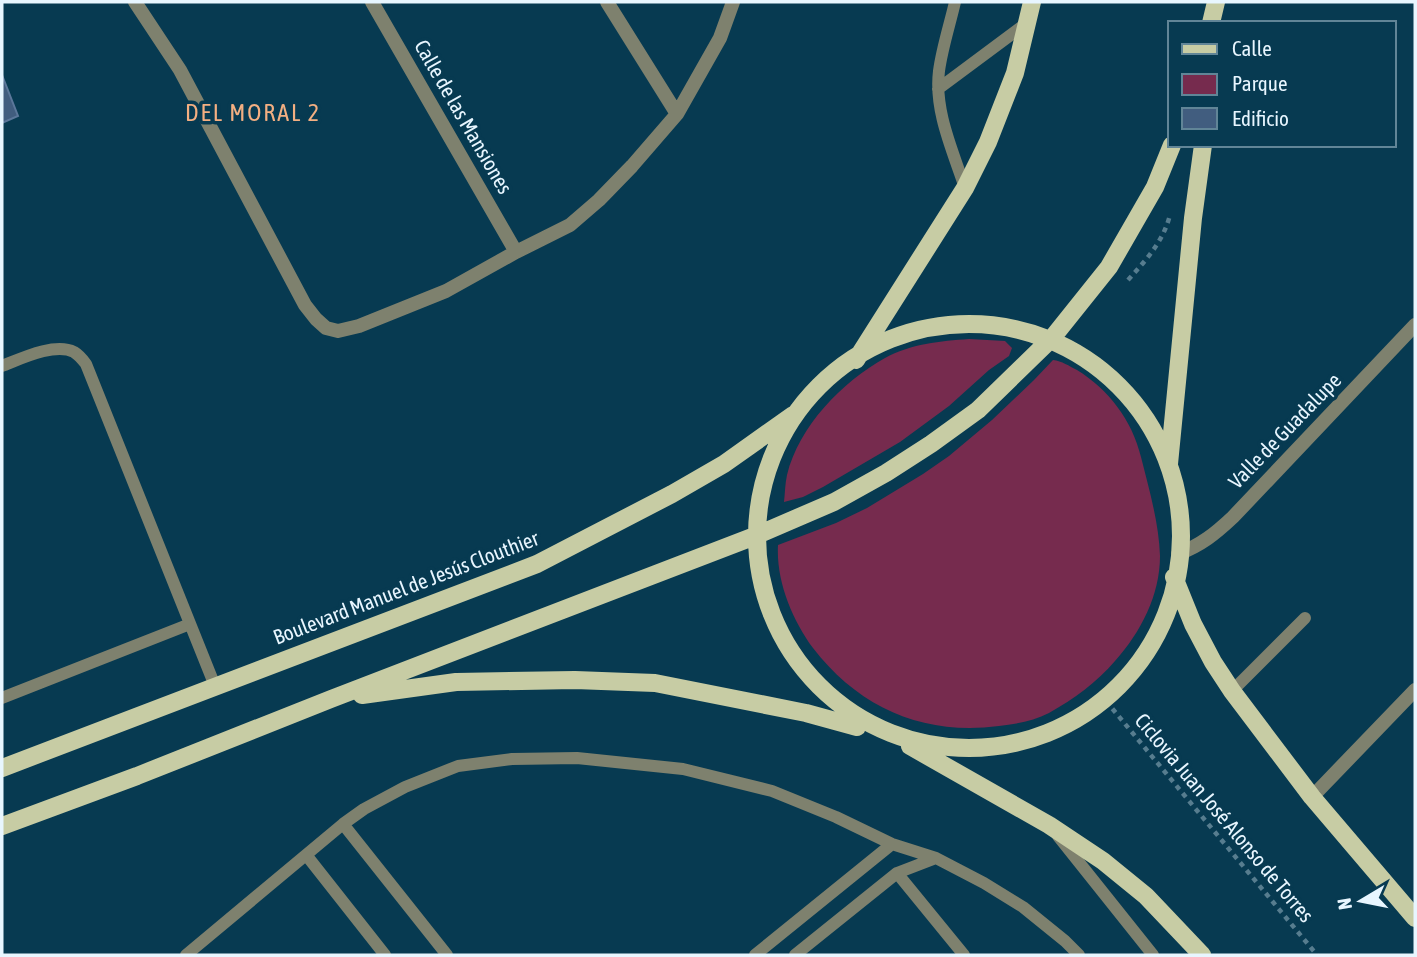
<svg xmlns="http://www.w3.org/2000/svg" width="1417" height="957" viewBox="0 0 1417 957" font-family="'Asap Condensed',sans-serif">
	<rect width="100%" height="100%" fill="#073a51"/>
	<path fill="#762b4e" d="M969,339L1005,341L1012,348L1009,356L989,370L949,406L900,442L823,487L803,497L784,502C785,493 785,484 787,475C799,426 842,382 885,358C910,344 941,341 969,339Z
		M1053,360C1062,361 1069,366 1077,370C1109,390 1132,420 1141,457C1149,489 1159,523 1160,556C1160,595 1141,632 1115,661C1097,682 1074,699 1049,713C1034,721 1016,724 999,726C924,736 859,708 813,648C792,619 776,581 778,545L836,523L867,508L923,474L949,456L992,420L1034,380Z"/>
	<path fill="#415d7f" stroke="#5b779a" stroke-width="2" d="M2,75L18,116L2,123Z"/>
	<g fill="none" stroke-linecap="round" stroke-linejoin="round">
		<path stroke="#577d8f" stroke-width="4.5" stroke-dasharray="5 5" stroke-linecap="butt" d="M1128,280C1146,260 1163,242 1170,215
			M1106,701L1317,955"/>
		<path stroke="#7e816e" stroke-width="12" d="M955,2C950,24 942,48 939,71C934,111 953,151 965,188
			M938,89L1028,22
			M2,366C20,359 55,342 74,352C79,355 83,360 86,364L215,686
			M1232,691L1305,618
			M2,698L190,624
			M343,824L447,955
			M1058,836L1153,955
			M307,856L385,955
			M897,873L964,955
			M186,955L343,824L364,809L405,787L458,766L512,759L577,758L683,769L772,791L836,817L892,844L936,858L984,883L1023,907L1065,941L1079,955
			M755,955L892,844
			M795,955L897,873L936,858"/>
		<path stroke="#7e816e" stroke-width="14" d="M135,2L180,70L305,305L316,319L326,328L338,331L359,326L446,291L516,252L570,225L599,200L632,166L677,114L720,38L733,2
			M372,2L516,252
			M607,2L677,114
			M1312,797L1415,690"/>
		<path stroke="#7e816e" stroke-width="14" d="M1178,554C1201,545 1215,534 1233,517L1415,325"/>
		<path stroke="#c7cca4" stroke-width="18" d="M1211,23L1216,2
			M757 536a212 212 0 1 1 424 0a212 212 0 1 1-424 0Z
			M856,360L965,188L988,142L1015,73L1032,2
			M1169,464L1193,218L1203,145
			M1174,577L1193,624L1213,662L1232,691L1312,797L1415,918
			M362,695L456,682L575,680L655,683L806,713L857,727
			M910,746L1049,825L1103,861L1146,896L1202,955
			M2,768L537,564L672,494L724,464L793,415
			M2,826L137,776L331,699L755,536L834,502L886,473L931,444L978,410L1053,337L1109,267L1155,187L1172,145"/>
	</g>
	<g text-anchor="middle" stroke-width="7" stroke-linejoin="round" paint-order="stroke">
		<g font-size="21" fill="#e8f6ff" stroke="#073a51">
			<text transform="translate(463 117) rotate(60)" y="7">Calle de las Mansiones</text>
			<text transform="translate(1285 431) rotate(-46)" y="7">Valle de Guadalupe</text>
			<text transform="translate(406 588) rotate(-21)" y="7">Boulevard Manuel de Jesús Clouthier</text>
			<text transform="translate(1224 818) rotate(50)" y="7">Ciclovia Juan José Alonso de Torres</text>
		</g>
		<g font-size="24" letter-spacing="2" fill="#f3af82" stroke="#073a51">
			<text x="253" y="121">DEL MORAL 2</text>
		</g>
	</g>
	<rect width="1417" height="957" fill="none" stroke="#e8f6ff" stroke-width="7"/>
	<rect x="1168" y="21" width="228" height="126" fill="#073a51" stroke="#618597" stroke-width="2"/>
	<rect x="1182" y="44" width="35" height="10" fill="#c7cca4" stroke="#618597" stroke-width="2"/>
	<text x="1232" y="56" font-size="21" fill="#e8f6ff">Calle</text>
	<rect x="1182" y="74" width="35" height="21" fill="#762b4e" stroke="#618597" stroke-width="2"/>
	<text x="1232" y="91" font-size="21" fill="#e8f6ff">Parque</text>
	<rect x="1182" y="108" width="35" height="21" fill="#415d7f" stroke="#618597" stroke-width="2"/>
	<text x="1232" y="126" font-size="21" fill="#e8f6ff">Edificio</text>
	<g transform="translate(1361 901) rotate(260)" stroke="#073a51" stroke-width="5" paint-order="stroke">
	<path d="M0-5L12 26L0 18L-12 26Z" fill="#e8f6ff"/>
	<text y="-10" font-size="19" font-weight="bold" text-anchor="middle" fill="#e8f6ff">N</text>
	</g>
</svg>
